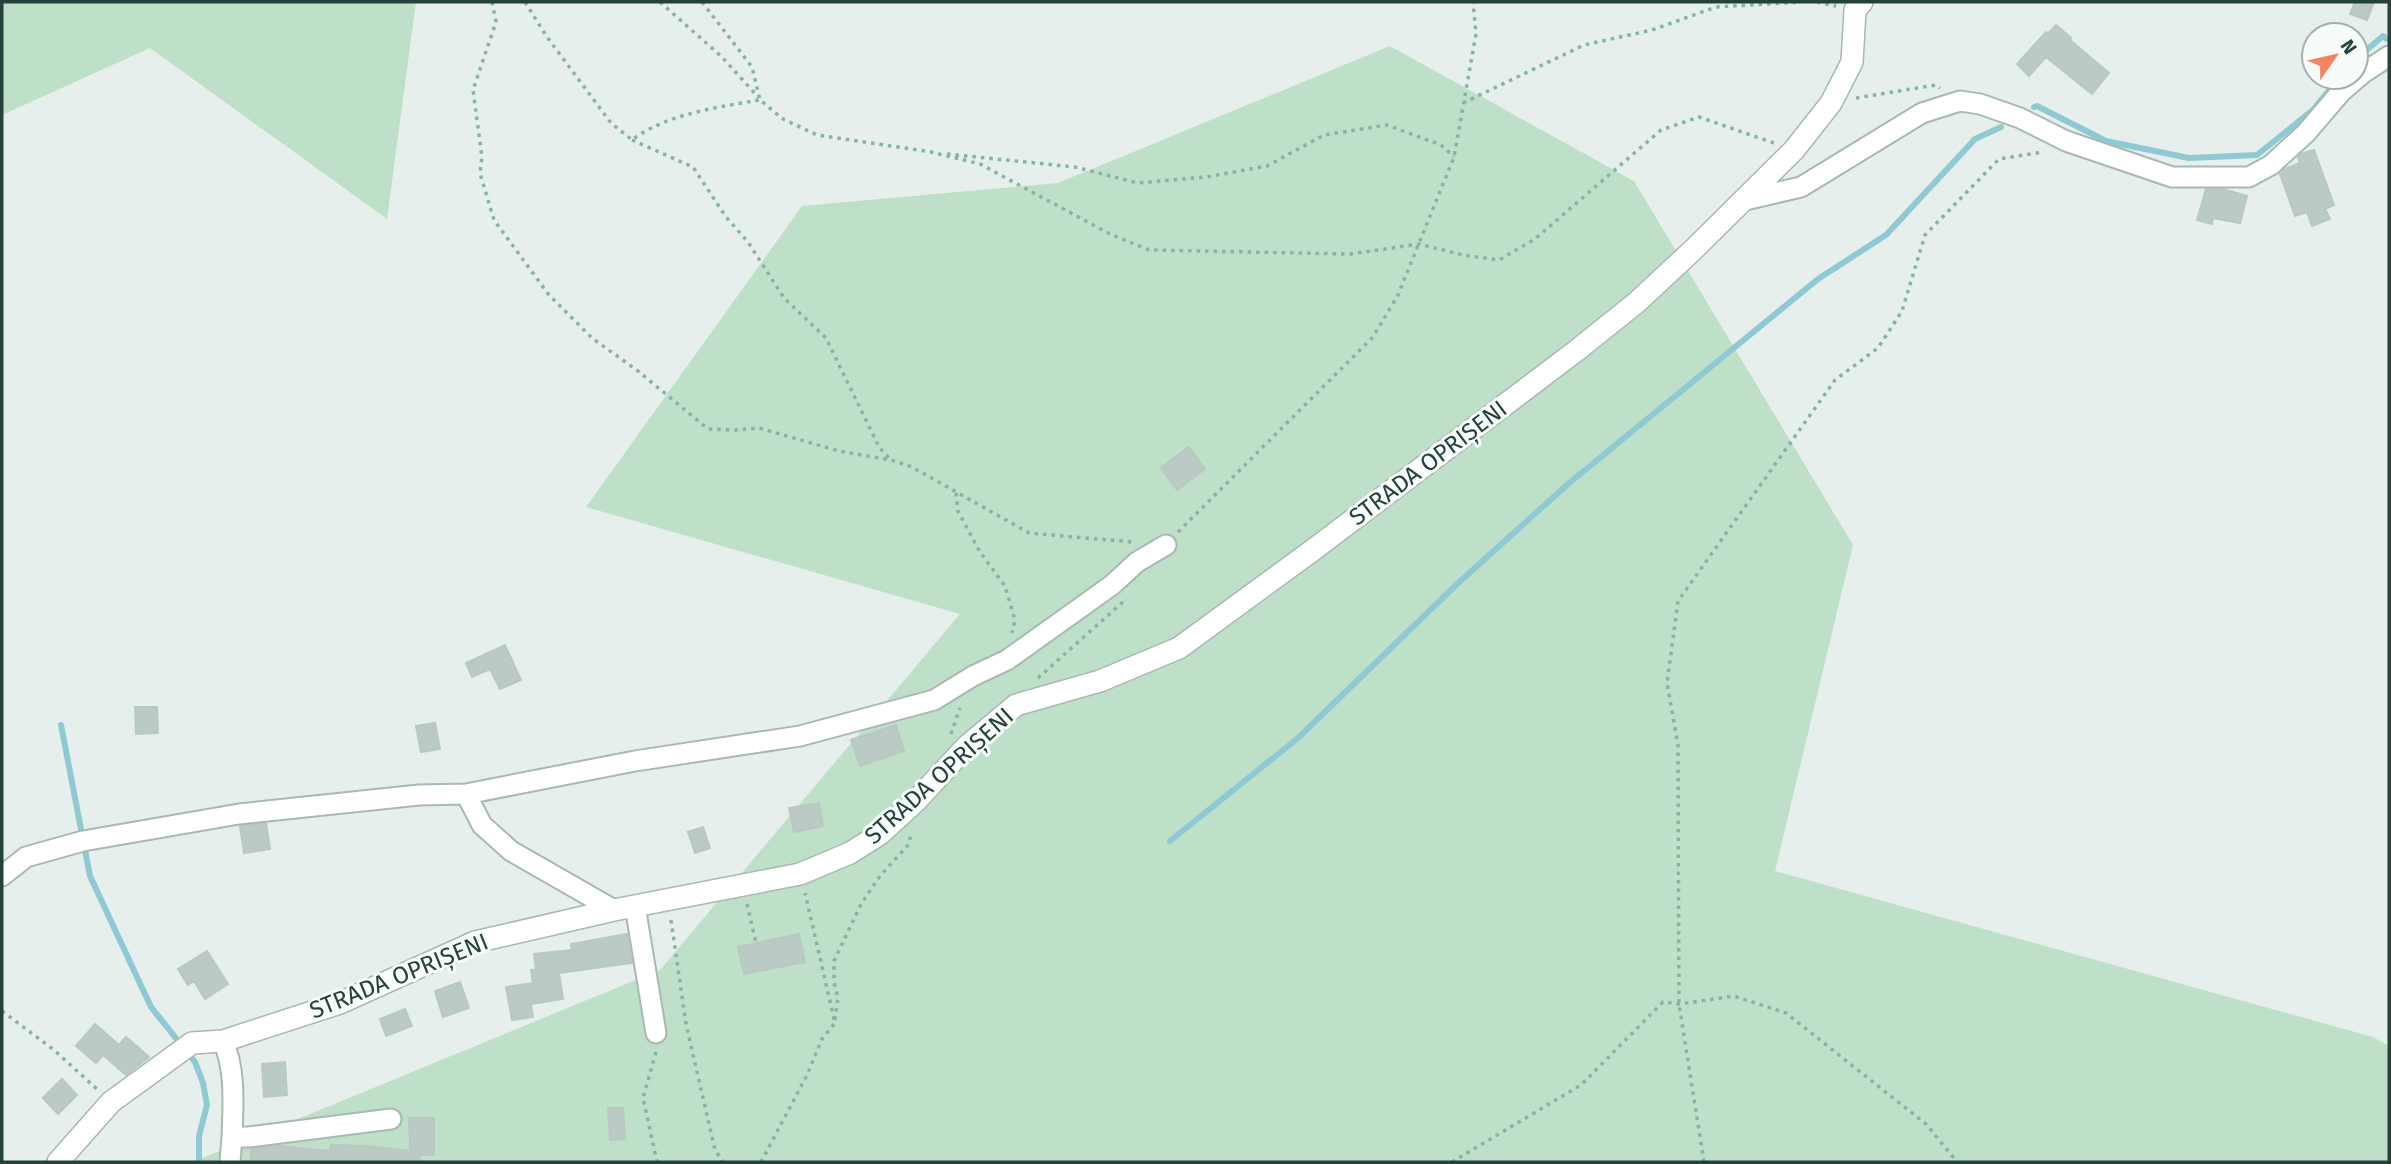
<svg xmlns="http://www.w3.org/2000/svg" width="2391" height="1164" viewBox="0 0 2391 1164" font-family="'Fira Sans',sans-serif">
	<rect width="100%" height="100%" fill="#e6efeb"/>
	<path fill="#bfe0c8" d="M2,2H416L387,219L150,48L2,115Z
		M1390,46L1634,181L1853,545L1775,871L2373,1037L2389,1046V1162H193L660,970L960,614L586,507L802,206L1058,183Z"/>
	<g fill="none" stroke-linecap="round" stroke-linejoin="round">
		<path stroke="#8ec9d4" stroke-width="6" d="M2356,59L2383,36L2387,39
			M2034,107L2037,106L2106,141L2189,158L2257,155L2314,109L2340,77
			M61,725L90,876L151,1007L195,1062L203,1083L207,1105L199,1136V1162
			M1170,841L1298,738L1456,585L1568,484L1818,279L1886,235L1975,139L2001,127"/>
	</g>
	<path fill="#bbcac4" stroke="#b8c9c2" stroke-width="2" d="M2355,2H2374L2367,20L2350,14Z
		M2056,25L2071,38L2070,40L2109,73L2092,94L2046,57L2029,76L2017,64L2046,32L2048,34Z
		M2314,150L2334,205L2325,209L2330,219L2312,226L2307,212L2295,216L2280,174L2285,169L2300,163L2298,157L2301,154Z
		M2206,189H2223L2247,196L2240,223L2213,218L2212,224L2197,220Z
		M1189,447L1205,469L1177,490L1161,468Z
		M505,645L521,680L500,689L490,669L472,677L466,663Z
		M135,707H157L158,733L136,734Z
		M435,723L440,749L421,752L416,726Z
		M896,725L904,751L860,766L851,740Z
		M819,803L823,826L794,832L789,808Z
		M266,823L270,849L244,853L240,826Z
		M703,827L710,848L695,853L688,832Z
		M627,934L632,963L559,973L563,999L531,1004L533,1017L512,1020L506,987L533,983L531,970H536L534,954L572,950L571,944Z
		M799,934L805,962L744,974L738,947Z
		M207,951L228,984L205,999L194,981L188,985L178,969Z
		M460,982L469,1008L443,1017L435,991Z
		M405,1009L412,1026L386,1036L380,1019Z
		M95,1024L119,1045L126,1037L149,1057L126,1075L103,1055L96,1063L76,1046Z
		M285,1062L287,1095L264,1097L262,1064Z
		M62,1079L77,1095L58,1114L43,1098Z
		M608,1108H623L625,1139L610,1140Z
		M409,1118H434V1155H420L419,1162H251V1149L279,1146L330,1151L331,1145L368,1146L410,1151Z"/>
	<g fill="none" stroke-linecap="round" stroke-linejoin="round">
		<g stroke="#a8b8b2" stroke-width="23">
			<path id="minor" d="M1745,200L1801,187L1922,113L1960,101L1980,104L2020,118L2066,141L2172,177H2249L2271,165L2306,133L2341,92L2363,73L2389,56
				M466,794L635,761L800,736L934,700L973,676L1007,660L1112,585L1137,562L1166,545
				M2,876L26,857L83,841L239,814L419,795L466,794L482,825L511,851L614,910
				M635,906L656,1033
				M223,1041C236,1070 233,1106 232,1137H249L391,1119
				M230,1162L232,1137"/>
		</g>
		<g stroke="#a8b8b2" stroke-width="24">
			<path id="tertiary" d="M58,1162L111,1102L192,1043L223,1041L340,1003L475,942L614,910L800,874L850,853L880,834L915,802L967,746L1016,705L1100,681L1179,648L1313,550L1576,351L1636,303L1693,250L1794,150L1831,103L1852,62L1855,10L1862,2"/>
		</g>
		<path stroke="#86b3a5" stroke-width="3.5" stroke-dasharray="3.5 5" stroke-linecap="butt" d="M492,2L496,22L473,90L482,157L480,173L494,220L549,295L592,338L638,371L708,429L735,430L759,428L839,451L891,460L912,467L1029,533L1133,542
			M525,2L547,37L611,123L632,140C666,114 718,107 760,100
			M660,2L722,57L759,98
			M702,2L752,67L760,100L783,119L817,135L931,152L980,164L1110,234L1149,250L1350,254L1419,244L1463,255L1499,260L1535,239L1661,130L1699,117L1774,143
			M1817,2L1836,6
			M1856,98L1936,85L1940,88
			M1463,103L1584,45L1652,30L1716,7L1801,2
			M632,140L693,167L726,217L748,242L784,298L826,338L879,447L889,458
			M947,154L1075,167L1138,183L1206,177L1267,166L1324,135L1387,125L1441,145L1454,157
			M956,493L958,511L980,552L1005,586L1015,620L1012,633
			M1178,532L1373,337L1398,295L1454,157L1476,34L1473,2
			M1038,678L1124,601
			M951,734L960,708
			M747,904L756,943
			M671,920L686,1024L715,1150L723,1162
			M2,1011L54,1050L98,1090
			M835,1020L838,997L834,983V961L861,904L880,876L909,844L911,832
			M656,1052L643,1098L657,1162
			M761,1162L807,1075L822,1039L835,1023L805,893
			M1452,1162L1581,1085L1663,1002L1679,1004L1734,996L1786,1013L1926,1124L1957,1162
			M1704,1162L1679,1004L1678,745L1667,683L1678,601L1835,380L1878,348L1902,311L1925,235L1999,159L2043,152"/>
		<use href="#minor" stroke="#fff" stroke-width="19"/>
		<use href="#tertiary" stroke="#fff" stroke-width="21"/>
	</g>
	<g text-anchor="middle" stroke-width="6" stroke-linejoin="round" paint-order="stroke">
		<g font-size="24" fill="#24423a" stroke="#f7fbf9">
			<text transform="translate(1428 463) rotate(-37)" y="8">STRADA OPRIȘENI</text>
			<text transform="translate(939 776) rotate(-42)" y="8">STRADA OPRIȘENI</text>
			<text transform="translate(399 976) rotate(-22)" y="8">STRADA OPRIȘENI</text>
		</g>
	</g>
	<rect width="2391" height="1164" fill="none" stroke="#24423a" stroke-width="7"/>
	<g transform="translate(2335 56) rotate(56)"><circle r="33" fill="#f7fbf9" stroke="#a3b1ad" stroke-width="2"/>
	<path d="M0-5L12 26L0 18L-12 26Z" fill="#f4845f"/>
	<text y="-10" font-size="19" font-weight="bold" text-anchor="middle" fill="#24423a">N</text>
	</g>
</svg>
